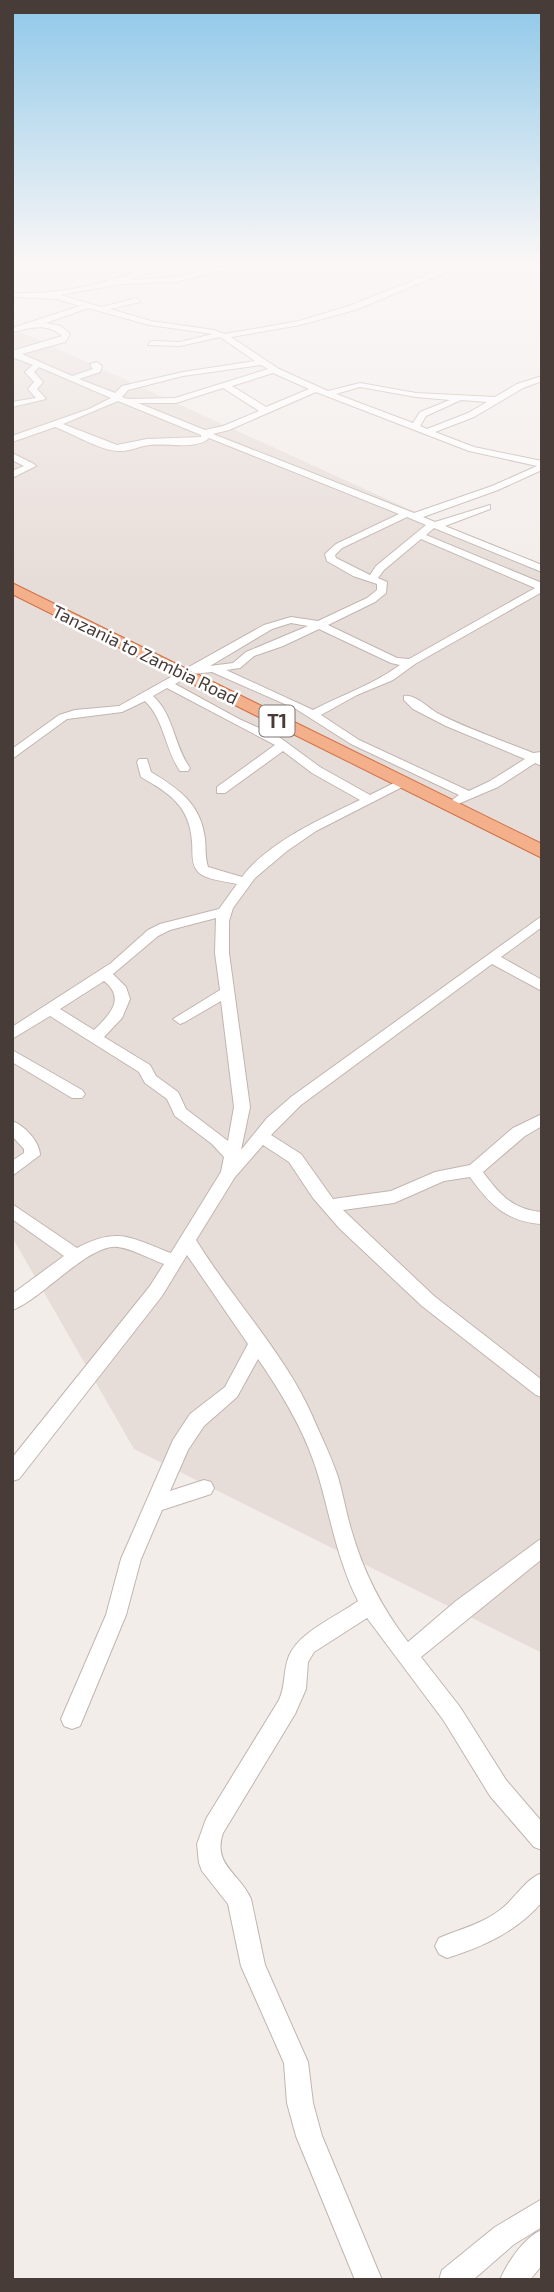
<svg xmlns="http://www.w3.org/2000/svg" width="554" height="2292" viewBox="0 0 554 2292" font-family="'Exo 2',sans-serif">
	<rect width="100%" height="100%" fill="#f3edea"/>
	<path fill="#e7ddd8" d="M12,328L542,570V1653L134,1449L12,1237Z"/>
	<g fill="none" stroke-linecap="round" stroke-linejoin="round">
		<g stroke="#c1b5b0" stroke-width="2">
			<path id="minor" d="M169,259H178L130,280L175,277L258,259H270L175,282L120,284L60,295L101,307L137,298L140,302L110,309L151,321L214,330L225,334L299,321L349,306L432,273L414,267L398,259H407L438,270L459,262L493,259L461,266L355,310L300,325L231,337L279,369L328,391L360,383L416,393L495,397L517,384L542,376V381L523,388L474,417L435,432L474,447L542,461V470L498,490L423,517L435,522L490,505V509L445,526L542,565V572L434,528L426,535L542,583V592L415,664L393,680L357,695L321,715L359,740L469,791L490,781L525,759L446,726L413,709L404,700V696C415,694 427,707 437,713C468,729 501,740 533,753L542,752V766L535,763L498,787L458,804L452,800L459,795L351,744L296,709L212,672L193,674L175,684L239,719L279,737L320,767L370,795L398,781L402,780L408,784L316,831L287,851L255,878L233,908L229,921V953L250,1107L241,1150L267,1118L291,1097L542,916V927L501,957L542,980V991L492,964L301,1105L271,1135L301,1154L333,1199L391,1191L435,1172L470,1165L513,1128L542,1114V1126L525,1136L483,1172C499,1194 513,1210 542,1212V1224C507,1222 489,1204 470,1177L444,1181L394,1203L343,1210L434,1296L542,1380V1397L536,1395L422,1306L340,1229L313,1198L289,1162L263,1145L235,1177L196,1240C231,1297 284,1353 311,1413C320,1434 331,1456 338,1477C343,1494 346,1512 351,1529C363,1571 381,1607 408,1642L456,1601L542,1538V1559L421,1657L460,1707L506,1780L542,1822V1850L534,1847L490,1796L444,1721L367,1618L314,1652L308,1662L306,1689L295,1714L223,1833C212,1865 240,1873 251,1899L265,1965L308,2062L313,2103L322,2136L382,2280H355L296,2136L287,2103L284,2063L241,1966L228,1904L202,1871L199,1863L197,1844L206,1819L279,1700C286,1685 283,1670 289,1656C300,1631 336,1617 358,1601C338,1562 331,1520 319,1478C307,1435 283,1395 258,1359L237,1397L204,1426L188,1450L170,1491L204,1480L211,1482L214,1488L211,1494L162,1510L141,1559L126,1615L80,1726L72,1729L64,1726L61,1719L106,1615L121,1559L173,1440L190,1414L225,1387L248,1344L187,1255L162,1296L19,1479L12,1481V1458L150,1286L164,1264C150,1259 133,1249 118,1247C89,1243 40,1301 12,1310V1294L64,1256L12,1219V1204L77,1248C118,1226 131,1238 171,1253L221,1172L224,1157L212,1144L175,1116L167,1099L145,1083L139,1072L50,1016L12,1039V1027L111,963L148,930L160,924L219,909L237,884C225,881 202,880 196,869C191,862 193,850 192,842C190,806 169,793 141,777L137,762L139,759H147L151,772C179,789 201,804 205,839C206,849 205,858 208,867L242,877C268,842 321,819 360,800L312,773L283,751L225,793H217V787L275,745L167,688L153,696C174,715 174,746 190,768L188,771H180C165,749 164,719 145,701L122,712L67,719L12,759V749L59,715L75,710L119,706L264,625L291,617L318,621L367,598L377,590V584L353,576L327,561L325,554L336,544L399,514L209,438C197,450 167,443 150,445C139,446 129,452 117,451C97,449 74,434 55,427L12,442V436L89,409L111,398L39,367L34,372L43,382L37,389L46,399L12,407V402L36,398L28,389L34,382L25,372L33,365L12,357V351L62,336C47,322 30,328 12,332V328L80,306L57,299L12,297V293C70,295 116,281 169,259ZM88,308L150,325L213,334L180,342L151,341L148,345L180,346L220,337L255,361L183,372L122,386L115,393L79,379L100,372L102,366L97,362L90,364L93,369L72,376L22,354L65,342L70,334L61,326L46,323ZM261,365L268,369L175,398L128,399L122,397L128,390L183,376ZM273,373L309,389L266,407L232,386ZM360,387L416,397L450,400L420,412L413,423L336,394ZM223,388L259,411L223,426L205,430L138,403H176ZM316,392L469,451L537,466L492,486L414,513L213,434L229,430ZM461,400L487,402L468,413L427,429L420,426L426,416ZM118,401L201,435V437L147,439L117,445L63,424ZM407,517L426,525L376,566L370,575L336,558L335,555L342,548ZM421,539L535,588L409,659L397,658L328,625L375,602L386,593L387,582L378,578L384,570ZM291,623L308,626L246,652L233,663L210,666L272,629ZM319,629L391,663L400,665C374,684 342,695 313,710L226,670L240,668L254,656L283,646ZM216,918L215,953L220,990L173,1019L180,1024L185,1022L221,1001L234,1107L228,1141L186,1109L178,1092L156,1076L150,1065L104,1037L122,1018L130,999L126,987L113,974L158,936L170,930ZM104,981C126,998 110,1015 94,1030L60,1009Z
				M12,453L34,464L36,466L12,478V471L24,466L12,460Z
				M12,1050L82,1090L85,1094L82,1098H72L12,1062Z
				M12,1121C24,1125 40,1142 40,1155L12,1176V1161L24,1153V1149L12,1136Z
				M542,1873V1902C516,1932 484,1946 447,1958L439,1954L435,1946L439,1938C460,1929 482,1924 500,1910C515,1899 525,1879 542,1873Z
				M542,2199V2227L513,2245L473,2280H439L442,2270L495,2227Z
				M542,2230V2265L530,2280H500C507,2263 524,2237 542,2230Z"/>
		</g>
		<g stroke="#d07047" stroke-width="2">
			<path id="trunk" d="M12,583L542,844V858L12,594Z"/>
		</g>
		<use href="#minor" fill="#fff" fill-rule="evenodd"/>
		<use href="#trunk" fill="#f4b08b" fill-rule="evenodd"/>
	</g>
	<linearGradient id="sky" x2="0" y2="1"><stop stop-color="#8fc8e9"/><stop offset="0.45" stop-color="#faf7f6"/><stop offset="1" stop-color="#faf7f6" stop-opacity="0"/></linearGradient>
	<rect width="554" height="580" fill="url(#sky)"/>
	<g text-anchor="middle" stroke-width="5" stroke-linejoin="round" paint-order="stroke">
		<g font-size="18" fill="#473c38" stroke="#fff">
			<text transform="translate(145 655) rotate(26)" y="6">Tanzania to Zambia Road</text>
		</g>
		<rect fill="#fff" stroke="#7e7674" stroke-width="2" x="259.5" y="705.5" width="35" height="31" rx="5"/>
		<g font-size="19" font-weight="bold" fill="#473c38">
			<text x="277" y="728">T1</text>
		</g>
	</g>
	<rect width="554" height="2292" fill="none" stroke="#473c38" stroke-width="28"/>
</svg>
